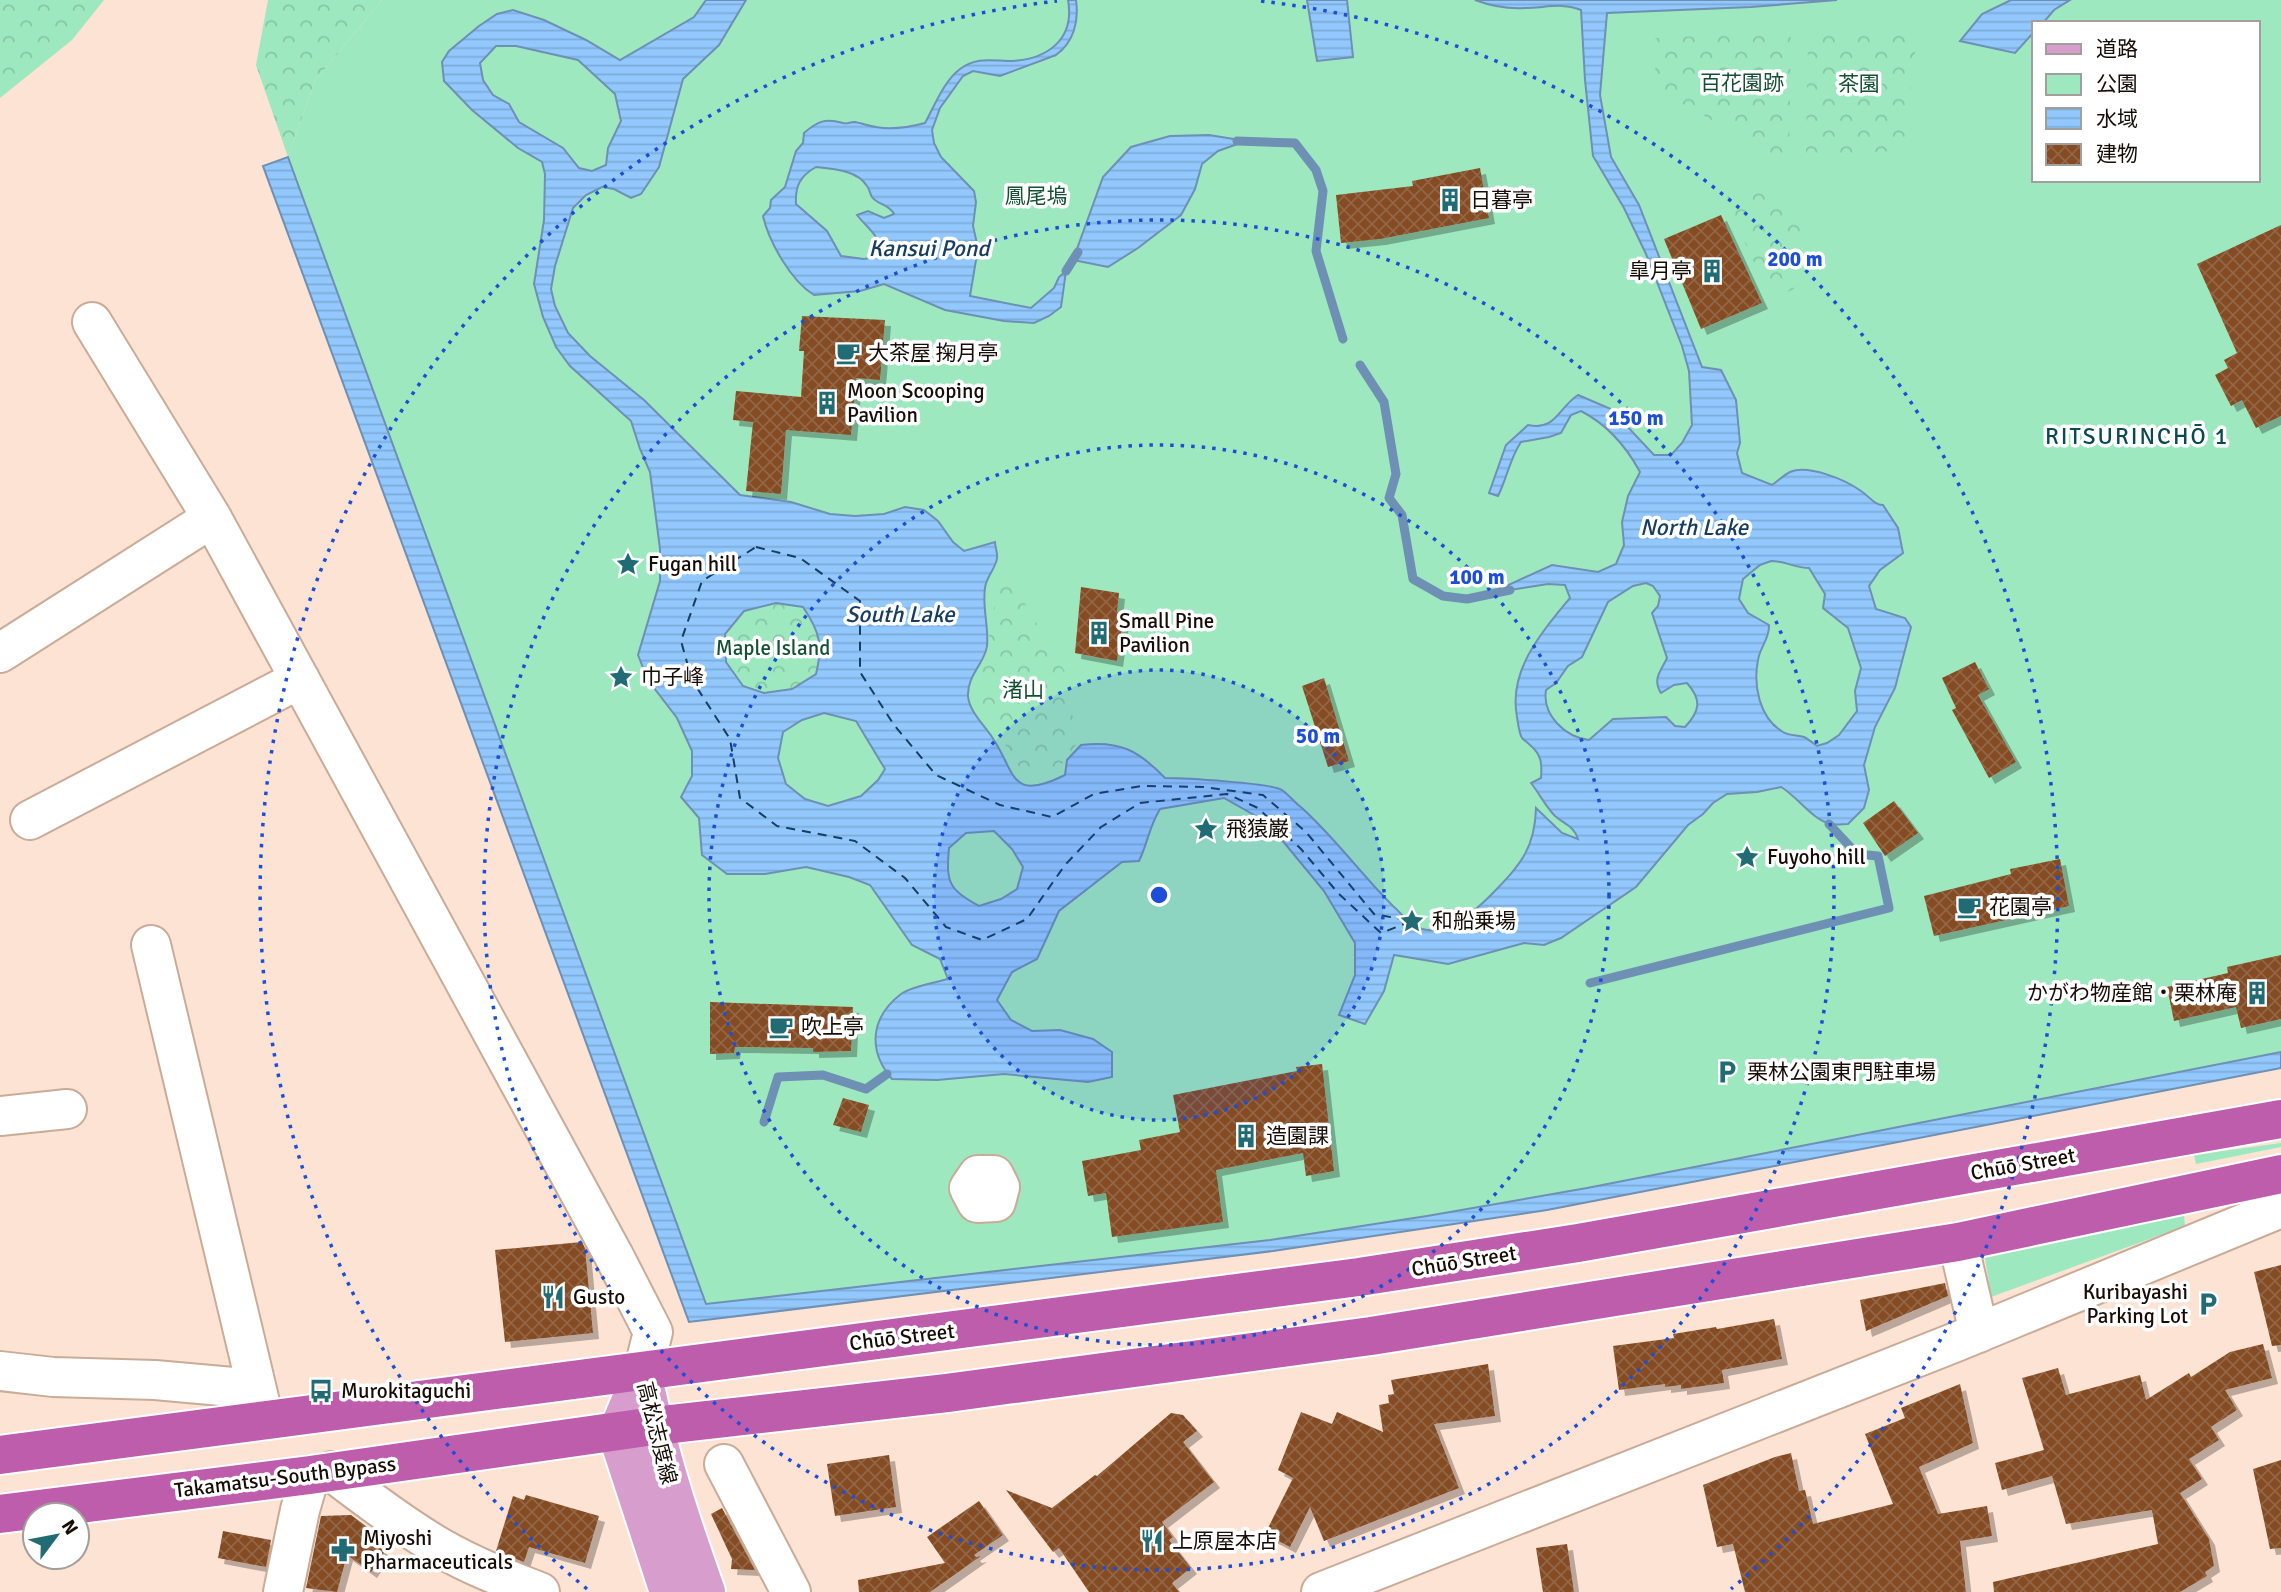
<svg xmlns="http://www.w3.org/2000/svg" width="2281" height="1592" viewBox="0 0 2281 1592" font-family="Signika,'Noto Sans JP',sans-serif">
	<defs>
		<pattern id="forest-crowns" width="20" height="18" patternUnits="userSpaceOnUse" patternTransform="scale(1.75)"><rect width="20" height="18" fill="#9de8bf"/><path d="M2 6a3 3 0 1 1 6 0M12 15a3 3 0 1 1 6 0" fill="none" stroke="#86c6a3"/></pattern>
		<pattern id="water-rules" width="6" height="5" patternUnits="userSpaceOnUse" patternTransform="scale(1.75)"><rect width="6" height="5" fill="#92c8fe"/><path d="M0 2.5h6" fill="none" stroke="#7dabd8"/></pattern>
		<pattern id="building-cross-hatch" width="8" height="8" patternUnits="userSpaceOnUse" patternTransform="scale(1.75)"><rect width="8" height="8" fill="#854b22"/><path d="M0 0l8 8M0 8l8-8" fill="none" stroke="#926646"/></pattern>
		<filter id="shadow"><feDropShadow dx="6" dy="6" stdDeviation="0" flood-color="#0004"/></filter>
	</defs>
	<rect width="100%" height="100%" fill="#fde3d3"/>
	<path fill="#9de8bf" fill-rule="evenodd" d="M382,0H2281V1052L1615,1183L1427,1216L1270,1240L706,1305L288,157L315,81ZM2034,23H2258V180H2034Z
		M2281,1143V1147L2196,1164L2194,1155Z
		M2184,1215L2185,1226L1991,1297L1985,1258Z"/>
	<path fill="url(#forest-crowns)" d="M0,0H104L72,40L0,98Z
		M268,0H382L315,81L288,157L256,65Z
		M1918,28L1903,150L1806,158L1808,32Z
		M1791,32L1789,163L1656,89L1654,38Z
		M1760,182L1803,225L1794,289L1771,300L1725,198Z
		M1002,564L1065,672L1066,704L1083,735L1054,775H1024L977,699Z
		M776,603L803,607C820,632 822,644 816,674L792,689L764,693L742,686L726,662L725,634L744,611Z"/>
	<path fill="url(#water-rules)" stroke="#6d90b4" stroke-width="2" fill-rule="evenodd" d="M706,0H746L719,45L683,79L659,167L641,194L631,198L614,189L602,187L586,195L573,208L555,266L551,289L555,306L568,333L590,356L644,400L740,495L791,502L830,514L855,516L884,514L905,507L924,510L938,521L953,542L964,551L995,542C995,547 998,554 997,558C996,568 986,577 985,588C982,607 989,627 987,646C985,663 967,675 968,696C969,711 984,725 992,737C1016,772 1009,803 1065,775L1067,760L1081,745C1120,740 1139,751 1165,778C1183,778 1271,783 1282,790C1289,795 1295,803 1302,808C1335,838 1361,874 1393,906C1402,914 1410,925 1422,929C1447,936 1475,911 1491,895C1519,866 1535,850 1536,808L1562,833L1578,839C1574,826 1564,824 1555,816C1546,807 1539,793 1531,783L1541,778C1542,764 1542,755 1530,745C1529,744 1523,739 1522,738C1519,733 1518,723 1517,717C1508,670 1542,632 1570,598L1565,585L1548,584L1510,590L1504,587L1552,565L1598,572L1616,564L1624,545L1622,522L1628,496L1640,472C1626,446 1608,425 1581,411L1571,415L1561,433L1549,437L1521,442C1510,458 1507,478 1498,496L1489,493L1506,445L1528,425C1556,431 1558,408 1578,395L1611,409L1654,455H1671L1682,443L1692,425L1689,371L1682,346L1646,254L1624,208L1593,156L1585,80L1581,10C1563,2 1544,8 1525,8C1508,9 1491,6 1475,0H1837L1751,7L1607,13L1600,95L1611,157L1639,205L1702,367L1721,370L1736,400L1740,443L1737,453L1742,473L1772,485C1778,481 1784,475 1790,472C1808,464 1846,480 1861,491C1869,496 1874,505 1883,505L1898,528L1903,553L1880,570L1869,586L1876,609L1905,618L1911,627L1895,688L1875,727L1864,765L1869,790L1864,808L1848,824C1843,824 1836,825 1831,824C1812,820 1797,796 1781,787L1757,792L1727,794L1713,803L1703,814L1688,825L1636,887L1561,938L1544,945L1524,943L1448,964L1394,955L1384,991L1365,1024L1339,1015L1355,975V943L1324,891L1277,834L1254,815L1224,798L1160,809C1149,827 1148,842 1139,861L1122,862L1059,911L1037,959L1012,972L997,1000L1011,1020L1032,1031L1060,1030L1093,1039L1112,1052V1077L1088,1082L1004,1074L937,1080L892,1079C867,1050 871,1017 901,994C912,986 934,983 948,979L940,959L912,945L870,885L849,877L806,867L765,874H727L702,855L699,818L681,797L692,776V751L677,718L648,680L638,655L660,581V549L650,472L640,449L631,421L570,366L556,347L543,317L534,284L544,220L545,174L542,162L518,148L472,110L444,81L442,62L449,51L479,26L497,14L513,10L544,20L586,40L620,60L694,17ZM496,46H516L578,60L615,94L621,121L608,148L606,165L592,171L579,168L563,148L519,122L509,104L493,95L483,80L480,63ZM1771,561C1786,561 1795,568 1809,568L1825,594L1823,608L1848,628L1861,668L1855,691L1857,711L1839,735L1827,743L1817,746C1813,743 1808,739 1804,737C1797,735 1789,736 1783,732C1759,718 1753,685 1758,660C1760,647 1770,638 1769,625L1748,613L1739,599L1743,579L1760,565ZM1646,583L1653,586L1660,596L1658,606L1652,613L1667,658C1661,671 1652,679 1661,693L1674,685L1687,683C1702,700 1700,711 1685,727L1675,726L1666,717L1613,719L1589,740C1565,737 1542,715 1546,690L1556,683L1568,666L1582,657L1608,602L1633,586ZM776,603L803,607C820,632 823,645 816,674L792,689L764,693L743,686L726,662L725,634L744,611ZM824,713L856,721L885,769L878,780L861,796L828,806L805,799L786,784L778,758L783,732L802,720ZM994,831L1012,849L1023,867L1017,889L1001,899L979,906C948,889 946,882 949,848L966,833Z
		M1068,0H1076C1079,21 1074,42 1056,55L1000,76L973,71L963,76L940,108L932,130L934,143L941,157L974,191L976,202L973,226L978,248L970,296L1031,308L1054,288L1059,277L1066,271L1061,307L1049,316L1034,323L1004,321L945,310L884,284L860,291L814,295C791,281 769,242 763,216L770,208L771,200L785,187L796,151L803,143L804,133C818,121 825,118 843,123C847,124 850,122 854,122C862,123 868,126 876,127C892,130 910,127 925,123C935,105 944,81 960,69C977,56 993,61 1012,61C1048,59 1075,39 1068,0ZM816,167C834,169 857,170 867,186C870,190 870,194 872,197C878,205 889,204 894,214L884,218L868,211L857,215C867,228 883,237 880,256L864,259L841,256L827,231L796,204C795,186 800,176 816,167Z
		M1307,0H1347L1353,57L1317,61Z
		M2011,0H2070L2054,10L2043,23H2034V32L2015,53L1960,41L1982,14Z
		M1209,135L1246,141L1218,151L1202,164L1195,189L1181,215L1138,248L1108,267L1073,260L1103,177L1131,147L1170,136Z
		M288,157L706,1304L1270,1240L1427,1216L1587,1188L2281,1052V1068L1547,1210L1273,1251L689,1322L263,166Z"/>
	<g fill="none" stroke-linecap="round" stroke-linejoin="round">
		<path stroke="#6d90b4" stroke-width="9" d="M1237,141L1295,143L1316,170L1323,191L1316,251L1343,339
			M1066,271L1078,252
			M1360,365L1384,402L1396,474L1389,498L1402,515L1413,579L1443,596L1467,599L1510,590
			M1590,983L1889,908L1878,856L1857,854L1829,824
			M764,1122L778,1077L823,1075L866,1089L887,1074"/>
		<path stroke="#173d61" stroke-width="2" stroke-dasharray="9 7" stroke-linecap="butt" d="M756,547L800,558L860,601V672L894,725L936,775L1000,805L1052,817L1094,794L1142,786L1203,787L1263,795L1306,832L1374,914L1412,921L1381,933L1338,893L1301,849L1258,808L1227,794L1140,803L1101,827L1065,865L1027,919L982,940L946,927L905,878L855,841L777,826L740,798L730,739L692,680L681,641L702,581Z"/>
	</g>
	<path fill="url(#building-cross-hatch)" filter="url(#shadow)" d="M1480,168L1489,218L1380,239L1341,243L1336,195L1413,186L1412,181Z
		M1721,215L1762,303L1701,329L1664,239Z
		M2281,225V416L2256,428L2242,400L2231,406L2215,375L2228,368L2224,360L2237,353L2197,264Z
		M802,316L885,320L880,380L856,378L851,435L786,430L781,494L746,491L753,422L733,420L736,391L801,397L804,351H799Z
		M1081,587L1119,593L1117,612L1124,613L1117,661L1075,653Z
		M1975,662L1989,689L1978,695L2016,762L1989,778L1952,710L1956,708L1942,678Z
		M1324,678L1349,761L1328,767L1302,686Z
		M1894,801L1918,833L1885,856L1863,823Z
		M2060,859L2069,906L1934,936L1924,896L2011,874L2010,869Z
		M2281,955V1019L2241,1028L2236,1007L2174,1021L2167,987L2228,973L2227,967Z
		M710,1002L853,1007L851,1051L813,1052V1048L735,1047L734,1053L710,1054Z
		M1322,1064L1334,1171L1306,1176L1303,1153L1216,1170L1223,1222L1112,1237L1106,1193L1088,1196L1082,1161L1141,1150L1139,1140L1180,1132L1173,1095L1297,1071L1296,1067Z
		M843,1098L869,1105L861,1132L833,1125Z
		M582,1242L585,1248L593,1333L505,1342L495,1250Z
		M2281,1265V1345L2272,1346L2254,1272Z
		M1945,1283L1948,1296L1866,1331L1860,1300Z
		M1774,1319L1782,1359L1722,1370L1724,1383L1681,1389V1385L1665,1387V1384L1619,1390L1613,1346L1674,1338L1673,1334L1716,1327L1717,1329Z
		M2263,1344L2272,1378L2225,1390L2237,1410L2211,1427L2219,1440L2189,1459L2202,1479L2180,1493L2209,1539L2214,1566L2205,1572L2207,1576L2180,1592H1994L1993,1582L2158,1544L2152,1510L2066,1524L2052,1476L2002,1490L1995,1463L2044,1450L2022,1378L2058,1368L2066,1395L2140,1375L2146,1400L2189,1373L2191,1377L2230,1352Z
		M1488,1364L1495,1416L1434,1424L1459,1488L1324,1541L1310,1507L1290,1547L1265,1534L1293,1478L1278,1470L1301,1412L1332,1424L1337,1412L1383,1432L1379,1405L1389,1403L1388,1395L1394,1394L1391,1380Z
		M1960,1384L1973,1443L1919,1467L1938,1514L1987,1506L1992,1536L1960,1541L1966,1592H1745L1733,1544L1717,1547L1703,1485L1775,1457L1791,1453L1799,1491L1805,1490L1813,1524L1893,1504L1865,1434L1905,1418L1901,1408Z
		M1171,1413L1183,1415L1197,1431L1183,1442L1214,1482L1162,1522L1173,1537L1169,1540L1191,1568L1172,1583L1179,1592H1089L1059,1548L1053,1552L1006,1490L1052,1508L1095,1475L1097,1476Z
		M889,1455L896,1507L835,1516L827,1464Z
		M2281,1460V1548L2270,1549L2253,1469Z
		M526,1495L599,1516L585,1563L529,1547L524,1562L496,1551L513,1496L524,1500Z
		M979,1501L1003,1535L974,1555L976,1557L981,1556L930,1592H859L858,1580L945,1563L927,1537Z
		M722,1508L755,1570L731,1569L732,1559L711,1514Z
		M351,1515L374,1532L369,1540L385,1551L371,1572L347,1555L337,1592L306,1588L321,1516Z
		M223,1531L271,1540L266,1567L218,1558Z
		M1567,1544L1574,1592H1543L1536,1548Z"/>
	<g fill="none" stroke-linecap="round" stroke-linejoin="round">
		<g stroke="#caab98" stroke-width="42">
			<path id="minor" d="M92,322L212,518L614,1256L653,1332L643,1372
				M0,653L212,518
				M30,820L300,679
				M151,945L264,1419
				M0,1116L67,1109
				M978,1175H994L1000,1187L996,1202L977,1203L969,1188Z
				M1958,1242L1979,1333
				M0,1371L53,1377L155,1380L233,1387L264,1419
				M724,1464L791,1592
				M331,1471C366,1498 403,1526 441,1548C472,1566 506,1579 540,1592
				M283,1592L300,1510L310,1475
				M1321,1592L1956,1342L2281,1208"/>
		</g>
		<g stroke="#fff" stroke-width="42">
			<path id="major" d="M643,1372L617,1433L669,1592
				M647,1395C661,1462 683,1527 706,1592"/>
		</g>
		<g stroke="#fff" stroke-width="42">
			<path id="highway" d="M0,1455L1359,1277L1578,1243L2281,1119
				M0,1514L310,1475L654,1426L947,1393L1371,1336L1958,1242L2281,1174"/>
		</g>
		<use href="#minor" stroke="#fff" stroke-width="38"/>
		<use href="#major" stroke="#d79ecd" stroke-width="38"/>
		<use href="#highway" stroke="#bd5dac" stroke-width="38"/>
	</g>
	<circle cx="1159" cy="895" r="225" fill="#1d4ed8" fill-opacity=".12"/>
	<g fill="none" stroke="#1d4ed8" stroke-width="3.5" stroke-dasharray="3.5 7">
		<circle cx="1159" cy="895" r="225"/>
		<circle cx="1159" cy="895" r="450"/>
		<circle cx="1159" cy="895" r="675"/>
		<path d="M587 1589A900 900 0 0 1 1057 1M1261 1A900 900 0 0 1 1731 1589"/>
	</g>
	<defs>
		<g id="building-bare" transform="scale(1.89)"><path d="M-4-6H4V6H1V3H-1V6H-4ZM-2.5-4.3h1.7v1.8h-1.7ZM.8-4.3h1.7v1.8H.8ZM-2.5-1h1.7V.8h-1.7ZM.8-1h1.7V.8H.8Z" fill="#216c74" stroke="#fff" stroke-width="2.5" paint-order="stroke"/></g>
		<g id="cafe-bare" transform="scale(1.89)"><path d="M-5.5-4.5H6V0H3Q3 3.5 0 3.5H-2.5Q-5.5 3.5-5.5 0ZM3-3.2v2h1.7v-2ZM-6 4.5H4V6H-6Z" fill="#216c74" stroke="#fff" stroke-width="2.5" paint-order="stroke"/></g>
		<g id="sight-bare" transform="scale(1.89)"><path d="M0-6L1.8-2.2L6-1.7L2.9 1.2L3.7 5.4L0 3.3L-3.7 5.4L-2.9 1.2L-6-1.7L-1.8-2.2Z" fill="#216c74" stroke="#fff" stroke-width="2.5" paint-order="stroke"/></g>
		<g id="parking-bare" transform="scale(1.89)"><path d="M-3.5-5.5H1a3.5 3.5 0 0 1 0 7H-1V5.5H-3.5ZM-1-3.4V-.6H.8a1.4 1.4 0 0 0 0-2.8Z" fill="#216c74" stroke="#fff" stroke-width="2.5" paint-order="stroke"/></g>
		<g id="restaurant-bare" transform="scale(1.89)"><path d="M-5-6h1v4h1v-4h1v4h1v-4h1v5L-1.5 .5V6h-2V.5L-5-1ZM5-6V6H3V1.5H1.5Q1.5-4 5-6Z" fill="#216c74" stroke="#fff" stroke-width="2.5" paint-order="stroke"/></g>
		<g id="bus-bare" transform="scale(1.89)"><path d="M-5-6H5V4H4V6H2V4H-2V6H-4V4H-5ZM-3.5-4V0h7V-4ZM-3.5 1.2v1.5H-2V1.2ZM2 1.2v1.5H3.5V1.2Z" fill="#216c74" stroke="#fff" stroke-width="2.5" paint-order="stroke"/></g>
		<g id="pharmacy-bare" transform="scale(1.89)"><path d="M-2-6h4v4h4v4h-4v4h-4v-4h-4v-4h4Z" fill="#216c74" stroke="#fff" stroke-width="2.5" paint-order="stroke"/></g>
	</defs>
	<g fill-rule="evenodd">
		<use href="#building-bare" x="1450" y="200"/>
		<use href="#building-bare" x="1712" y="271"/>
		<use href="#cafe-bare" x="848" y="353"/>
		<use href="#building-bare" x="827" y="403"/>
		<use href="#sight-bare" x="628" y="564"/>
		<use href="#building-bare" x="1099" y="633"/>
		<use href="#sight-bare" x="621" y="677"/>
		<use href="#sight-bare" x="1206" y="829"/>
		<use href="#sight-bare" x="1747" y="857"/>
		<use href="#cafe-bare" x="1969" y="907"/>
		<use href="#sight-bare" x="1412" y="921"/>
		<use href="#building-bare" x="2257" y="993"/>
		<use href="#cafe-bare" x="781" y="1027"/>
		<use href="#parking-bare" x="1727" y="1072"/>
		<use href="#building-bare" x="1246" y="1136"/>
		<use href="#restaurant-bare" x="553" y="1297"/>
		<use href="#parking-bare" x="2208" y="1304"/>
		<use href="#bus-bare" x="321" y="1391"/>
		<use href="#restaurant-bare" x="1152" y="1541"/>
		<use href="#pharmacy-bare" x="343" y="1550"/>
	</g>
	<g text-anchor="middle" stroke-width="7" stroke-linejoin="round" paint-order="stroke">
		<g font-size="21" fill="#155035" stroke="#fff">
			<text x="1742" y="90">百花園跡</text>
			<text x="1859" y="91">茶園</text>
			<text x="1036" y="203">鳳尾塢</text>
			<text x="773" y="655">Maple Island</text>
			<text x="1023" y="697">渚山</text>
		</g>
		<g font-size="21" fill="#170c06" stroke="#fff" text-anchor="start">
			<text x="1470" y="207">日暮亭</text>
			<text x="1692" y="278" text-anchor="end">皐月亭</text>
			<text x="868" y="360">大茶屋 掬月亭</text>
			<text x="847" y="398">Moon Scooping<tspan x="847" dy="24">Pavilion</tspan></text>
			<text x="648" y="571">Fugan hill</text>
			<text x="1119" y="628">Small Pine<tspan x="1119" dy="24">Pavilion</tspan></text>
			<text x="641" y="684">巾子峰</text>
			<text x="1226" y="836">飛猿巌</text>
			<text x="1767" y="864">Fuyoho hill</text>
			<text x="1989" y="914">花園亭</text>
			<text x="1432" y="928">和船乗場</text>
			<text x="2237" y="1000" text-anchor="end">かがわ物産館・栗林庵</text>
			<text x="801" y="1034">吹上亭</text>
			<text x="1747" y="1079">栗林公園東門駐車場</text>
			<text x="1266" y="1143">造園課</text>
			<text x="2188" y="1299" text-anchor="end">Kuribayashi<tspan x="2188" dy="24">Parking Lot</tspan></text>
			<text x="573" y="1304">Gusto</text>
			<text x="341" y="1398">Murokitaguchi</text>
			<text x="363" y="1545">Miyoshi<tspan x="363" dy="24">Pharmaceuticals</tspan></text>
			<text x="1172" y="1548">上原屋本店</text>
		</g>
		<g font-size="21" fill="#170c06" stroke="#fff">
			<text transform="translate(2023 1164) rotate(-10)" y="7">Chūō Street</text>
			<text transform="translate(1464 1261) rotate(-9)" y="7">Chūō Street</text>
			<text transform="translate(902 1337) rotate(-7)" y="7">Chūō Street</text>
			<text transform="translate(657 1433) rotate(76)" y="7">高松志度線</text>
			<text transform="translate(285 1477) rotate(-7)" y="7">Takamatsu-South Bypass</text>
		</g>
		<g font-size="23" font-style="italic" fill="#173d61" stroke="#fff">
			<text x="929" y="256">Kansui Pond</text>
			<text x="1694" y="535">North Lake</text>
			<text x="900" y="622">South Lake</text>
		</g>
		<g font-size="23" letter-spacing="2" fill="#0a4a50" stroke="#fff">
			<text x="2137" y="444">RITSURINCHŌ 1</text>
		</g>
	</g>
	<circle cx="1159" cy="895" r="10" fill="#1d4ed8" stroke="#fff" stroke-width="3.5"/>
	<g font-size="21" text-anchor="middle" font-weight="bold" fill="#1d4ed8" stroke="#fff" stroke-width="7" stroke-linejoin="round" paint-order="stroke">
		<text x="1795" y="266">200 m</text>
		<text x="1636" y="425">150 m</text>
		<text x="1477" y="584">100 m</text>
		<text x="1318" y="743">50 m</text>
	</g>
	<rect x="2032" y="21" width="228" height="161" fill="#ffffff" stroke="#a29e9b" stroke-width="2"/>
	<rect x="2046" y="44" width="35" height="10" fill="#d79ecd" stroke="#a29e9b" stroke-width="2"/>
	<text x="2096" y="56" font-size="21" fill="#170c06">道路</text>
	<rect x="2046" y="74" width="35" height="21" fill="#9de8bf" stroke="#a29e9b" stroke-width="2"/>
	<text x="2096" y="91" font-size="21" fill="#170c06">公園</text>
	<rect x="2046" y="108" width="35" height="21" fill="url(#water-rules)" stroke="#a29e9b" stroke-width="2"/>
	<text x="2096" y="126" font-size="21" fill="#170c06">水域</text>
	<rect x="2046" y="144" width="35" height="21" fill="url(#building-cross-hatch)" stroke="#a29e9b" stroke-width="2"/>
	<text x="2096" y="161" font-size="21" fill="#170c06">建物</text>
	<g transform="translate(56 1536) rotate(58)"><circle r="33" fill="#ffffff" stroke="#a29e9b" stroke-width="2"/>
	<path d="M0-5L12 26L0 18L-12 26Z" fill="#216c74"/>
	<text y="-10" font-size="19" font-weight="bold" text-anchor="middle" fill="#170c06">N</text>
	</g>
</svg>
